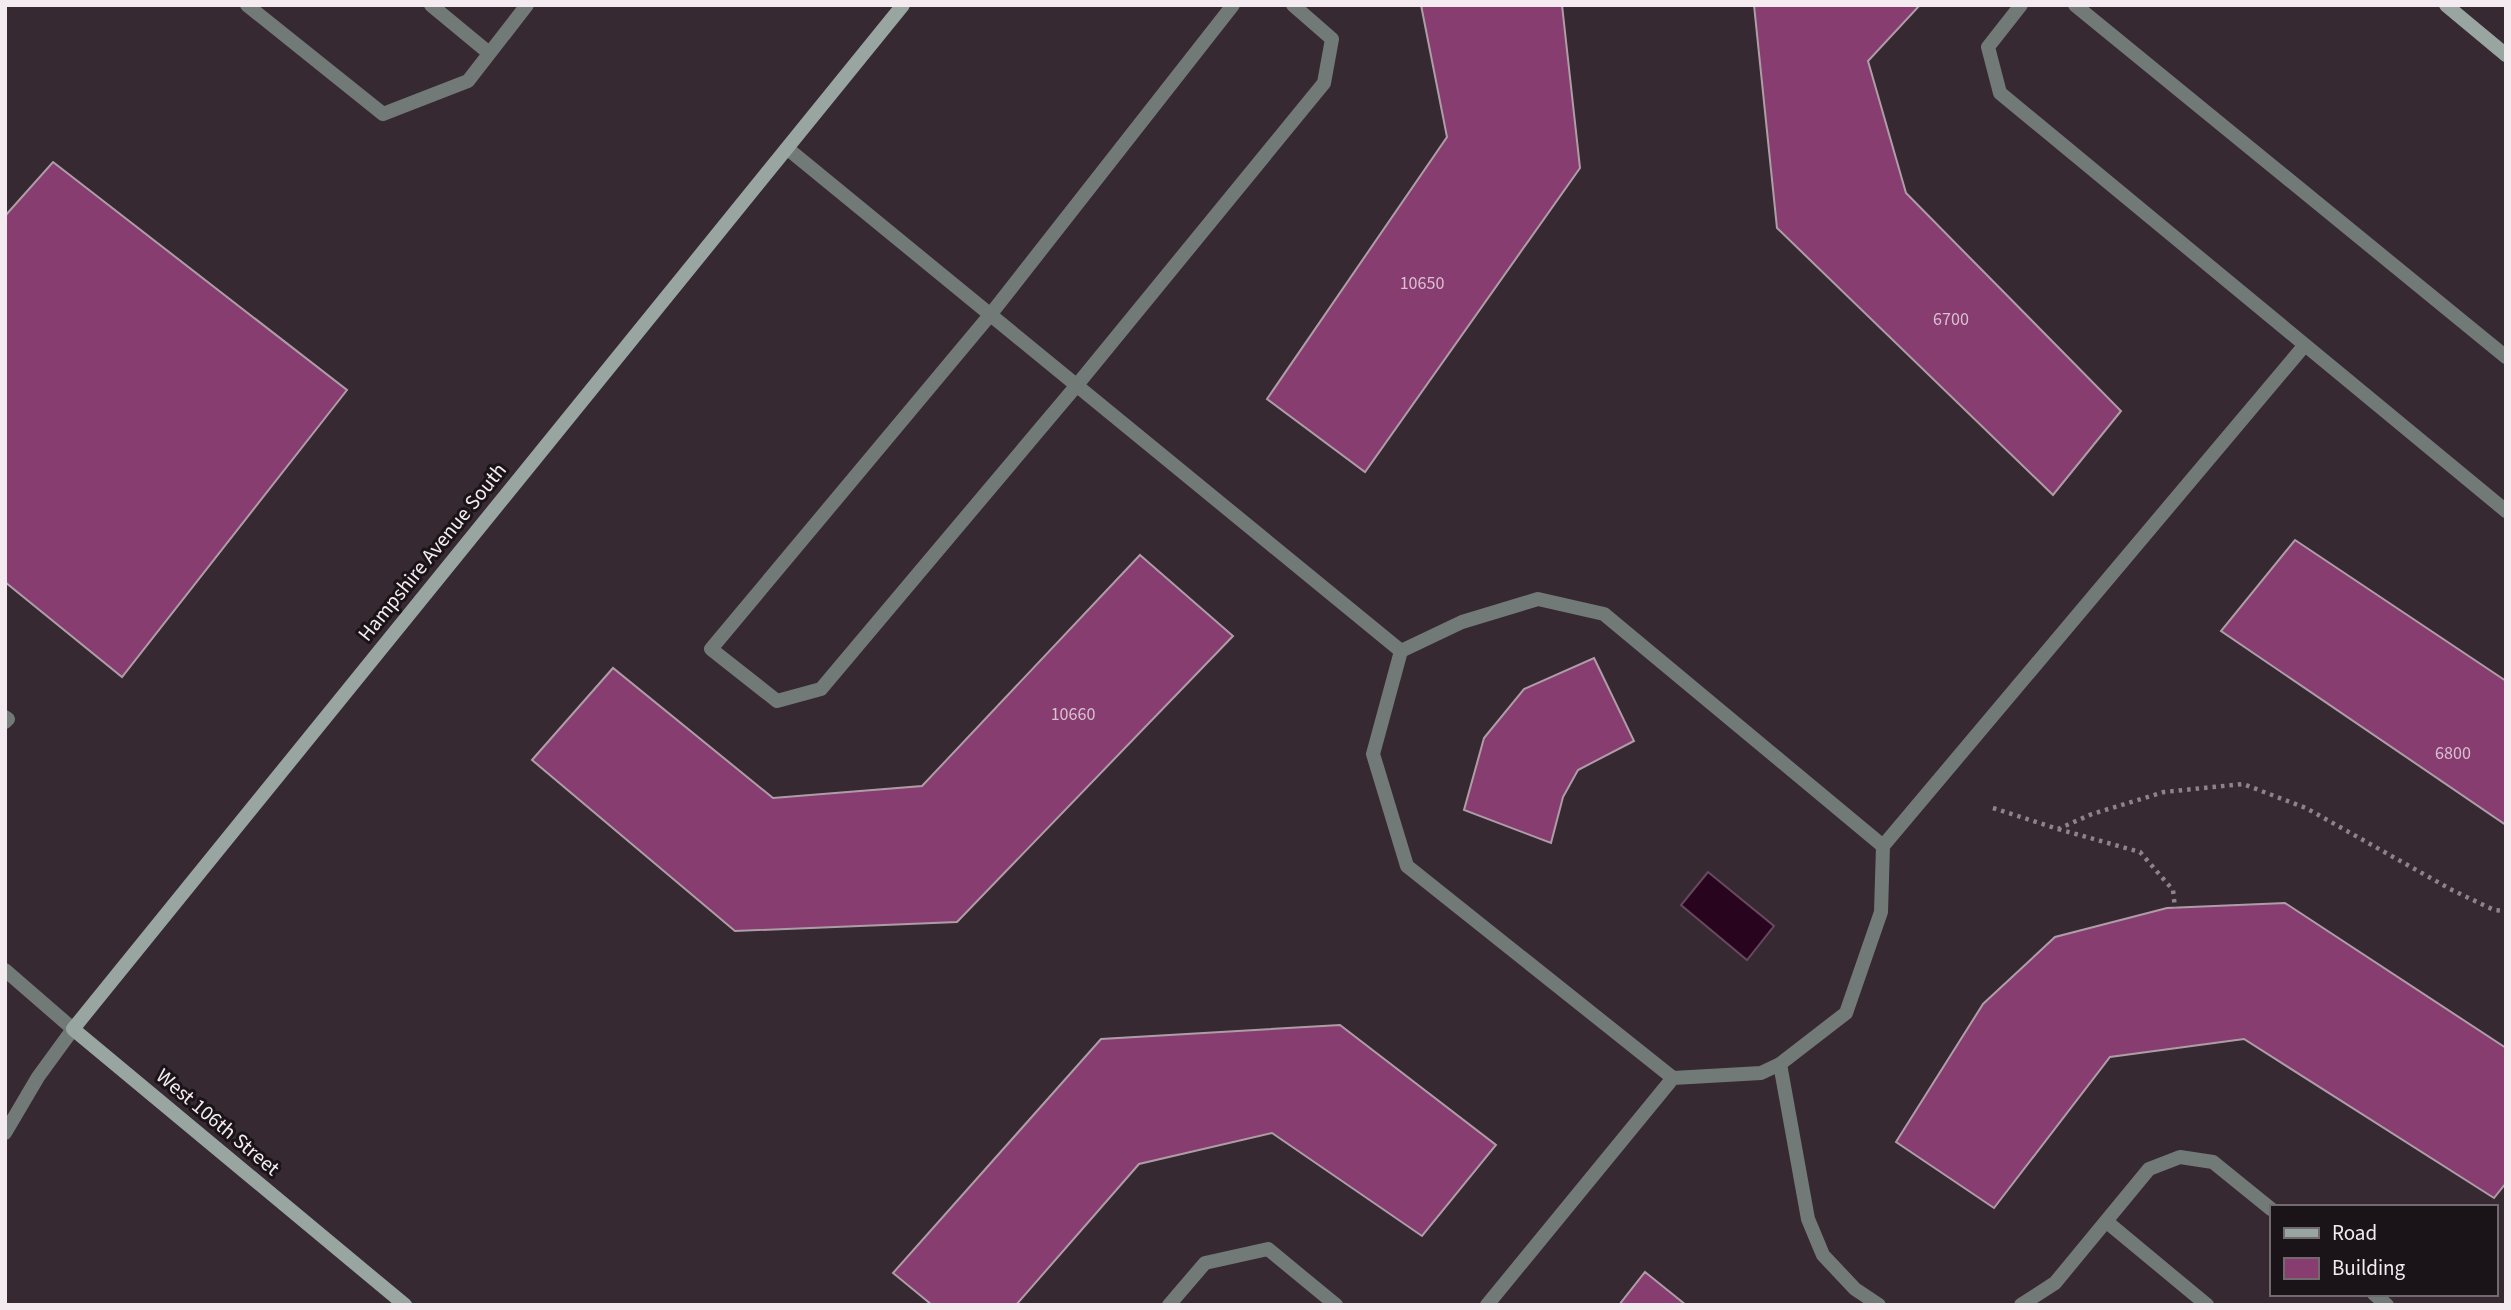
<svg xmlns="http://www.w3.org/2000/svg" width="2511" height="1310" viewBox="0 0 2511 1310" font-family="'Source Sans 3',sans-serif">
	<rect width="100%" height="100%" fill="#362931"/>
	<path fill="#29041f" stroke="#66495e" stroke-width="2" d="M1708,872L1774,926L1747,960L1681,905Z"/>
	<path fill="#883d71" stroke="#ae9da7" stroke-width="2" d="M1421,5H1562L1580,168L1365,472L1267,399L1447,137Z
		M1754,5H1920L1868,61L1906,193L2121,411L2053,495L1777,228Z
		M53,162L347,390L122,677L5,582V216Z
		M2295,540L2506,681V825L2221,631Z
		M1140,555L1233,636L957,922L735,931L532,760L613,668L773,798L922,786Z
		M1594,658L1634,741L1578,770L1563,797L1551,843L1464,810L1484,738L1524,689Z
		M2285,903L2506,1048V1183L2494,1198L2244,1039L2110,1057L1994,1208L1896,1142L1983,1004L2055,937L2167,908Z
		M1340,1025L1496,1145L1422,1236L1272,1133L1139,1164L1016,1305H932L893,1273L1101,1039Z
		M1645,1272L1686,1305H1619Z"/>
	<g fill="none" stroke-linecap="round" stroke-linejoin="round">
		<path stroke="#8e838a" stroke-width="4.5" stroke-dasharray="3.5 5" stroke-linecap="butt" d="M1993,808L2058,829L2092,814L2164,792L2243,784L2306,808L2452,890L2494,910L2506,911
			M2058,829L2140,852L2173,890L2175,908"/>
		<path stroke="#727a77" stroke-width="14" d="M247,5L383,114L468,81L527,5
			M431,5L489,53
			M1233,5L990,315L711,649L777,701L821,689L1077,385L1324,83L1332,39L1293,5
			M2021,5L1988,47L2000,93L2506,511
			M2075,5L2506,357
			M788,149L1401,651
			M5,717L8,719L5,722
			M1780,1064L1808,1219L1823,1255L1855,1289L1879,1305
			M1673,1078L1407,866L1373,754L1401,651L1462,622L1538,599L1604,614L1883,846
			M2107,1222L2207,1305
			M2374,1294L2387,1305
			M1169,1305L1205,1263L1268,1249L1336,1305
			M1487,1305L1673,1078L1761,1073L1780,1064L1846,1013L1881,912L1883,846L2304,346
			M2021,1305L2055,1283L2149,1169L2180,1157L2213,1162L2271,1209"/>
		<path stroke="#727a77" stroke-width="14" d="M5,970L73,1029L38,1077L5,1133"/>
		<path stroke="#98a5a0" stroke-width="14" d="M2446,5L2506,55
			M405,1305L73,1029L903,5"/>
	</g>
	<g text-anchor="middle" stroke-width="6" stroke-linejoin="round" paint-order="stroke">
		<g font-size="18" fill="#d9c0d1">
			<text x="1422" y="289">10650</text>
			<text x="1951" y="325">6700</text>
			<text x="1073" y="720">10660</text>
			<text x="2453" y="759">6800</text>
		</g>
		<g font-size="21" fill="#f4ebf1" stroke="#1a1418">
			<text transform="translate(432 552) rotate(-51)" y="7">Hampshire Avenue South</text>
			<text transform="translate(218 1122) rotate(40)" y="7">West 106th Street</text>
		</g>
	</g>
	<rect width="2511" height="1310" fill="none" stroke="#f4ebf1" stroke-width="14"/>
	<rect x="2270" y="1205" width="228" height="91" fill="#1a1418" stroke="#716a6f" stroke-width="2"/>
	<rect x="2284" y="1228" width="35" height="10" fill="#98a5a0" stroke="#716a6f" stroke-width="2"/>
	<text x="2332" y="1240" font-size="21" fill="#f4ebf1">Road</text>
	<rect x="2284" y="1258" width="35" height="21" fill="#883d71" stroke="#716a6f" stroke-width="2"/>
	<text x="2332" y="1275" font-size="21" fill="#f4ebf1">Building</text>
</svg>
